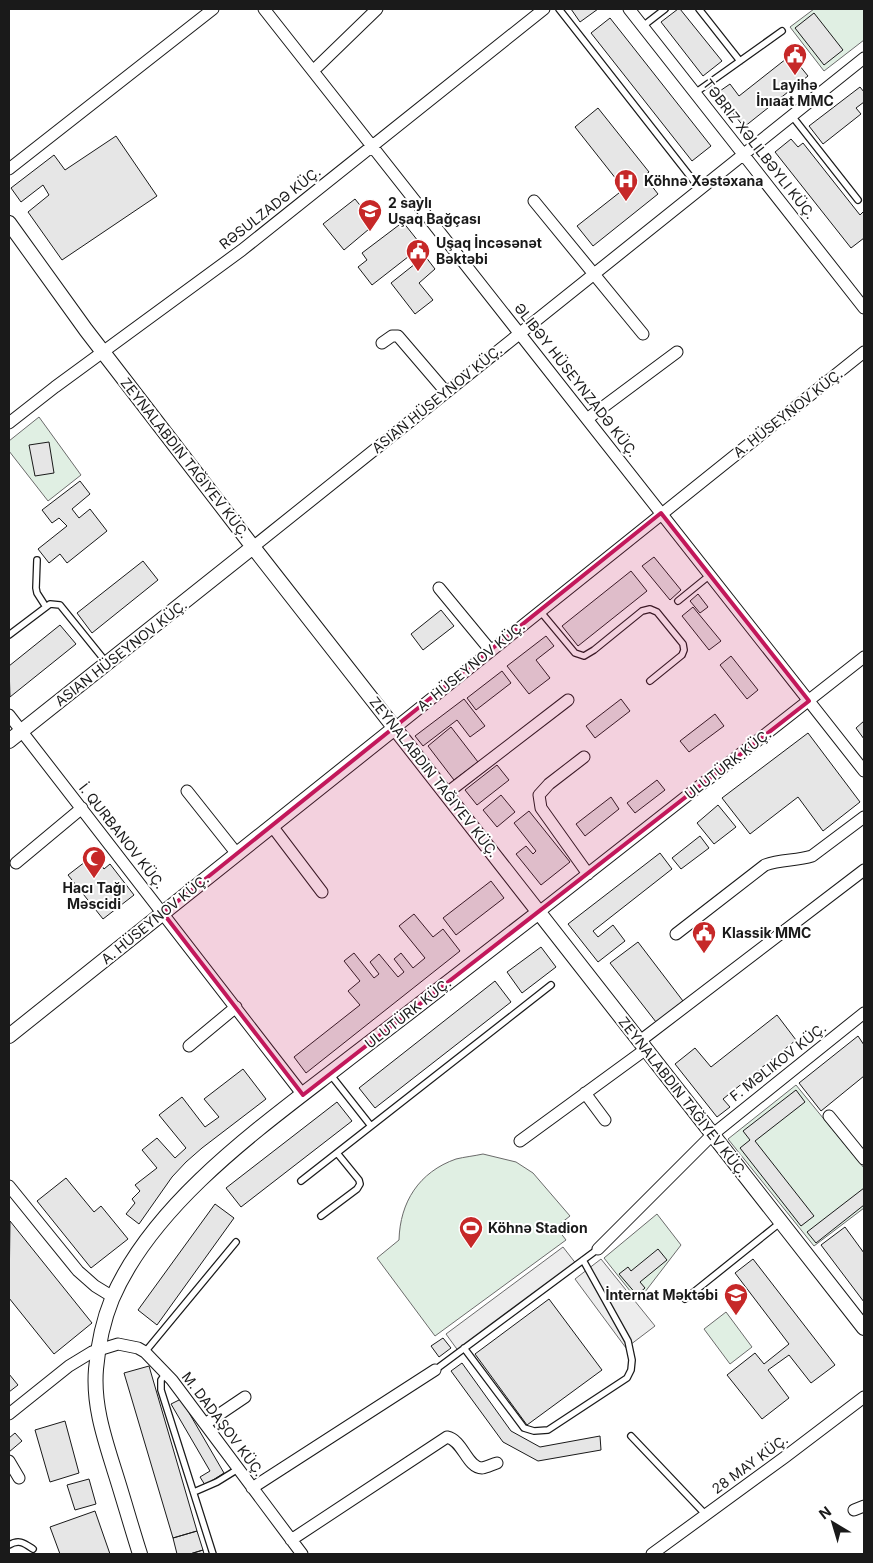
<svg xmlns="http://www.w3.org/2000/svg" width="873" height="1563" viewBox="0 0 873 1563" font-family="Inter,sans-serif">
	<rect width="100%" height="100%" fill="#fff"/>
	<path fill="#e0efe3" stroke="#6a6a6a" d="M814,9H864V40L824,71L790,27Z
		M39,417L81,475L48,501L9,451V441Z
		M796,1085L864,1168V1208L814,1246L728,1139Z
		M483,1154L516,1162L533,1173L570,1216L556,1227L566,1240L435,1336L377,1258L399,1240C400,1202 419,1172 456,1159C464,1157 474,1156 483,1154Z
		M657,1214L681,1245L638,1301L604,1258Z
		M726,1312L752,1347L730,1364L704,1329Z"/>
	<path fill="#ededed" stroke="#6a6a6a" d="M563,1247L577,1265L459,1352L446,1334Z
		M601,1259L655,1326L626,1348L575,1279Z"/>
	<path fill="#e6e6e6" stroke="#1a1a1a" d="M571,9H598L580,22Z
		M678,9H680L722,61L703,76L661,22Z
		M814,13L843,50L824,65L795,28Z
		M610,18L711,146L692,161L591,33Z
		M791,55L808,76L744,127L717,93L730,84L739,96Z
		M860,87L864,92V102L856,108L861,114L823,144L809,126Z
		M598,108L649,172L644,176L658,194L593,246L577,226L624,189L575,127Z
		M116,136L157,196L62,260L28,212L49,195L43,185L21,202L11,188L54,155L65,170Z
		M791,139L798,147L803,143L860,215L864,211V238L851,248L775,152Z
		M355,199L375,224L344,250L323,224Z
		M403,222L422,246L372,285L358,267L367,260L362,253Z
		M425,256L435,269L419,283L433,300L415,314L391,283Z
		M49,442L54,473L35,476L29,445Z
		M80,481L90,494L72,509L79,518L90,509L107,531L67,563L60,554L49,563L38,549L67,526L59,518L52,523L42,510Z
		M654,557L681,590L670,600L642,566Z
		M143,561L158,580L92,633L77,613Z
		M631,571L647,591L578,646L562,626Z
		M698,594L708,607L700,613L690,601Z
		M693,607L721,641L709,650L682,616Z
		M441,610L454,626L423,650L411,634Z
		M60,625L76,644L10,697L9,666Z
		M546,636L554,646L536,660L550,678L529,694L507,666Z
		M731,656L758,690L747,699L720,665Z
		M502,671L511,683L476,710L467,698Z
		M464,699L485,726L470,737L457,720L423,746L415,736Z
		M621,699L630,711L595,738L586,726Z
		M715,714L724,726L689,752L680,741Z
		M864,721V739L856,728Z
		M451,727L478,762L454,780L428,746Z
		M808,733L860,802L823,831L798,797L750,834L722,798Z
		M497,765L509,780L477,805L465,790Z
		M657,780L665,790L635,813L627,803Z
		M501,795L515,812L497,827L483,810Z
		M611,797L619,809L585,836L576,824Z
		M718,805L736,827L714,844L697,823Z
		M529,811L570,862L541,885L516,854L526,846L533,854L536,851L514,823Z
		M700,836L709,848L681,869L672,858Z
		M660,853L672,869L593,931L598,937L613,925L625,941L598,962L568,924Z
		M94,855L104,869L110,864L134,895L103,919L68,875Z
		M491,881L504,898L456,935L443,918Z
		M414,914L433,937L443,929L460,951L306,1073L294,1057L360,1005L348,991L360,981L344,961L354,953L374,978L379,974L370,962L379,954L398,977L404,972L394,959L401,953L413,968L425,958L399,926Z
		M638,942L683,1001L656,1022L610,963Z
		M541,947L556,967L522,993L507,972Z
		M495,981L511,1002L375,1108L359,1088Z
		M777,1015L796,1040L723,1099L730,1107L717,1117L675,1064L695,1048L711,1067Z
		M858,1036L864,1045V1076L821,1111L799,1083Z
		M243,1069L266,1099L202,1148L186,1162L172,1177L139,1224L126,1214L135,1203L132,1199L140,1191L135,1185L157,1168L142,1150L157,1138L175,1158L186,1148L159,1115L182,1097L205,1127L219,1117L204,1099Z
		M796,1090L805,1102L755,1141L814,1216L801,1226L740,1148L750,1140L743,1131Z
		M337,1102L352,1121L241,1207L226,1188Z
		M66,1178L94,1212L101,1206L128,1239L91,1268L37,1201Z
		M864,1188V1205L816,1243L807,1232Z
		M215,1204L234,1218L157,1325L138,1310Z
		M10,1221L92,1323L54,1354L9,1298Z
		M845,1227L864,1253V1302L821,1245Z
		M658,1249L667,1260L640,1282L645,1288L637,1295L619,1274L628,1267L631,1271Z
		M753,1259L835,1365L811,1383L789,1355L768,1370L789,1398L762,1419L727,1375L755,1353L764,1364L789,1344L735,1273Z
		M549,1299L602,1370L527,1425L475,1354Z
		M443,1338L451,1348L439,1357L431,1346Z
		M462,1363L511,1431L540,1447L600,1436L601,1450L538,1461L503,1442L451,1371Z
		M149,1366L197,1531L173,1538L124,1373Z
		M9,1374L18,1385L9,1392Z
		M181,1399L224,1473L205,1485L200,1477L210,1471L171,1404Z
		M65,1421L79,1473L50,1482L35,1430Z
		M15,1433L22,1441L9,1452V1438Z
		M89,1479L96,1504L75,1510L67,1485Z
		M95,1511L110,1554H60L50,1527Z
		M197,1531L203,1550L190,1554H177L173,1538Z
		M203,1550L204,1554H190Z"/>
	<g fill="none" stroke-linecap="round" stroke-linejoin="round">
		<g stroke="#1a1a1a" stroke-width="8">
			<path id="service" d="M559,9L700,189
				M699,9L740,61
				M643,26L665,9
				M695,93L782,31
				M792,116L858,200
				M37,560L36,588L37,593L46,607
				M678,601L710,575
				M540,611L575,653L584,656L594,650L642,611L650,609L657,612L683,644L684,650L682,655L650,681
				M9,635L50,604L60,605L106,662
				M330,1074L371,1126
				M301,1181L551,985
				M321,1216L357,1189L360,1184L359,1180L337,1153
				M685,1299L781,1222
				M464,1348L524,1428L534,1431L548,1430L627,1378L631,1370L632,1360L628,1341L583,1260
				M145,1352L236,1242
				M435,1370L598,1249
				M166,1373L161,1380V1390L213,1554
				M631,1436L706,1515
				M194,1492L217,1482L238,1469
				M9,1545C19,1539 24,1543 33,1549"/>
		</g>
		<g stroke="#1a1a1a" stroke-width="13">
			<path id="minor" d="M264,9L864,771
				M629,9L864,308
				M313,71L377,9
				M9,169L213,9
				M534,201L643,334
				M382,343L392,336H398L446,392
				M587,419L677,352
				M9,423L55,387L242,250L544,9
				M253,547L864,58
				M439,588L491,651
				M9,715L303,1095
				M396,727L864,352
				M584,757L549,784L539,795L541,808L588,874
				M187,791L237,854
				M447,793L568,700
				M272,826L322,892
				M16,863L82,808
				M539,912L864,657
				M676,934L765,865C781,859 796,861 812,856L864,817
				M640,1041L864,870
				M189,1046L236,1007
				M585,1093L605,1120
				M829,1116L864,1159
				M520,1141L646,1049
				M9,1186L78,1271L95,1286L113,1297
				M598,1249L712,1135L864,1013
				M9,1414L69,1366L92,1352L118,1344L138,1348L145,1352L172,1380L302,1554
				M205,1424L245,1397
				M9,1461L19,1478
				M252,1488L435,1370
				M854,1510L864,1506
				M291,1540L447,1437C463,1440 467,1468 482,1468C487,1467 493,1464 497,1463
				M652,1554L785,1457L864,1397"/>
		</g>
		<g stroke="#1a1a1a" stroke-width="16">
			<path id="tertiary" d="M9,223L86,330L253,547L864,1328
				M9,741L253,547
				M9,1036L396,727
				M140,1554C131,1526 123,1497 114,1469C104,1437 93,1404 96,1369C98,1346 103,1321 112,1299C155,1199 268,1122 351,1057C414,1009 477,960 539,912"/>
		</g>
		<use href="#service" stroke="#fff" stroke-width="5.5"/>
		<use href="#minor" stroke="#fff" stroke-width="11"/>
		<use href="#tertiary" stroke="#fff" stroke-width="14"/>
	</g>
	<path fill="#c2185b" fill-opacity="0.2" stroke="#c2185b" stroke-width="4" stroke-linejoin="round" d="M661,513L809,701L303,1095L163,913Z"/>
	<defs>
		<g id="civic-pin" transform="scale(1.25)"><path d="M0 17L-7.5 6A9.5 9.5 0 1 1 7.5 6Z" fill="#c62828" stroke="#fff"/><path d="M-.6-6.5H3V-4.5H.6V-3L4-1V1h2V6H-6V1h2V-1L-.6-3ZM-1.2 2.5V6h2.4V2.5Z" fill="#fff"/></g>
		<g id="hospital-pin" transform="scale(1.25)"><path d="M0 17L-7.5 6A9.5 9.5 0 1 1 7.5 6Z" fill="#c62828" stroke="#fff"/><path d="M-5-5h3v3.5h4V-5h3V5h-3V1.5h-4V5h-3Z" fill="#fff"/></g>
		<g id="school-pin" transform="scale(1.25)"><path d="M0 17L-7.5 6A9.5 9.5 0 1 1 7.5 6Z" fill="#c62828" stroke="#fff"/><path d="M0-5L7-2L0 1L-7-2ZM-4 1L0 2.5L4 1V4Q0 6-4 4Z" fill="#fff"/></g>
		<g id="mosque-pin" transform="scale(1.25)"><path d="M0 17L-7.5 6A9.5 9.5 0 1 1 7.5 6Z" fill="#c62828" stroke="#fff"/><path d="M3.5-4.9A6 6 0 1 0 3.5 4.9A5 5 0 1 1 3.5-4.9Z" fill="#fff"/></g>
		<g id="stadium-pin" transform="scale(1.25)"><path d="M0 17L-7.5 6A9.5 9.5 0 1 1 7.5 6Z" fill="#c62828" stroke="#fff"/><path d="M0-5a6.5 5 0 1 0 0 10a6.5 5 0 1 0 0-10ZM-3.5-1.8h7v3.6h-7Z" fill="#fff"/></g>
	</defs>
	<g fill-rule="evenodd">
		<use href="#civic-pin" x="795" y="55"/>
		<use href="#hospital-pin" x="626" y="181"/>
		<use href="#school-pin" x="370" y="211"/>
		<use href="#civic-pin" x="418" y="251"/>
		<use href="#mosque-pin" x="94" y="858"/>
		<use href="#civic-pin" x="704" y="933"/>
		<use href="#stadium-pin" x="471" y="1228"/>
		<use href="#school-pin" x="736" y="1295"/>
	</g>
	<g text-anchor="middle" stroke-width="4" stroke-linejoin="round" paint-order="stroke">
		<g font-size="14" font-weight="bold" fill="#1a1a1a" stroke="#fff" text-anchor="start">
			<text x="795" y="90" text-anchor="middle">Layihə<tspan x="795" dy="16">İnıaat MMC</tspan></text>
			<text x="644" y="186">Köhnə Xəstəxana</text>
			<text x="388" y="208">2 saylı<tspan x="388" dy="16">Uşaq Bağçası</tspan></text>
			<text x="436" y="248">Uşaq İncəsənət<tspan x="436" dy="16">Bəktəbi</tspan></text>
			<text x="94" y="893" text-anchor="middle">Hacı Tağı<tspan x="94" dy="16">Məscidi</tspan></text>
			<text x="722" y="938">Klassik MMC</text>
			<text x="488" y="1233">Köhnə Stadion</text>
			<text x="718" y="1300" text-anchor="end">İnternat Məktəbi</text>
		</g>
		<g font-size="14" fill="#1a1a1a" stroke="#fff">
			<text transform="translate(759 149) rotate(52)" y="5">TƏBRIZ XƏLILBƏYLI KÜÇ.</text>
			<text transform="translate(270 208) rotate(-38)" y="5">RƏSULZADƏ KÜÇ.</text>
			<text transform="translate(576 380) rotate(52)" y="5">ƏLIBƏY HÜSEYNZADƏ KÜÇ.</text>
			<text transform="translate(437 399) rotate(-39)" y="5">ASIAN HÜSEYNOV KÜÇ.</text>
			<text transform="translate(788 413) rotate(-38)" y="5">A. HÜSEYNOV KÜÇ.</text>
			<text transform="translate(185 458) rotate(52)" y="5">ZEYNALABDIN TAĞIYEV KÜÇ.</text>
			<text transform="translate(121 653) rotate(-38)" y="5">ASIAN HÜSEYNOV KÜÇ.</text>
			<text transform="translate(471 666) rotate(-39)" y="5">A. HÜSEYNOV KÜÇ.</text>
			<text transform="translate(728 764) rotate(-38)" y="5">ULUTÜRK KÜÇ.</text>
			<text transform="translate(434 777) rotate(52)" y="5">ZEYNALABDIN TAĞIYEV KÜÇ.</text>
			<text transform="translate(122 836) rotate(52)" y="5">İ. QURBANOV KÜÇ.</text>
			<text transform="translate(155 919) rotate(-39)" y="5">A. HÜSEYNOV KÜÇ.</text>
			<text transform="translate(408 1013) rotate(-38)" y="5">ULUTÜRK KÜÇ.</text>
			<text transform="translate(778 1062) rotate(-38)" y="5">F. MƏLIKOV KÜÇ.</text>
			<text transform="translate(683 1097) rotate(52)" y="5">ZEYNALABDIN TAĞIYEV KÜÇ.</text>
			<text transform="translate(223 1424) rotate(53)" y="5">M. DADAŞOV KÜÇ.</text>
			<text transform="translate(750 1464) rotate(-36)" y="5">28 MAY KÜÇ.</text>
		</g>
	</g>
	<rect width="873" height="1563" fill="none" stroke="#1a1a1a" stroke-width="20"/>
	<g transform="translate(833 1523) rotate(322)" stroke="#ffffff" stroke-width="4" paint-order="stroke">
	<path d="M0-4L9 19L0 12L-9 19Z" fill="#1a1a1a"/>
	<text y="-8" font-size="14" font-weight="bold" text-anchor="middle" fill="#1a1a1a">N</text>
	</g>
</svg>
